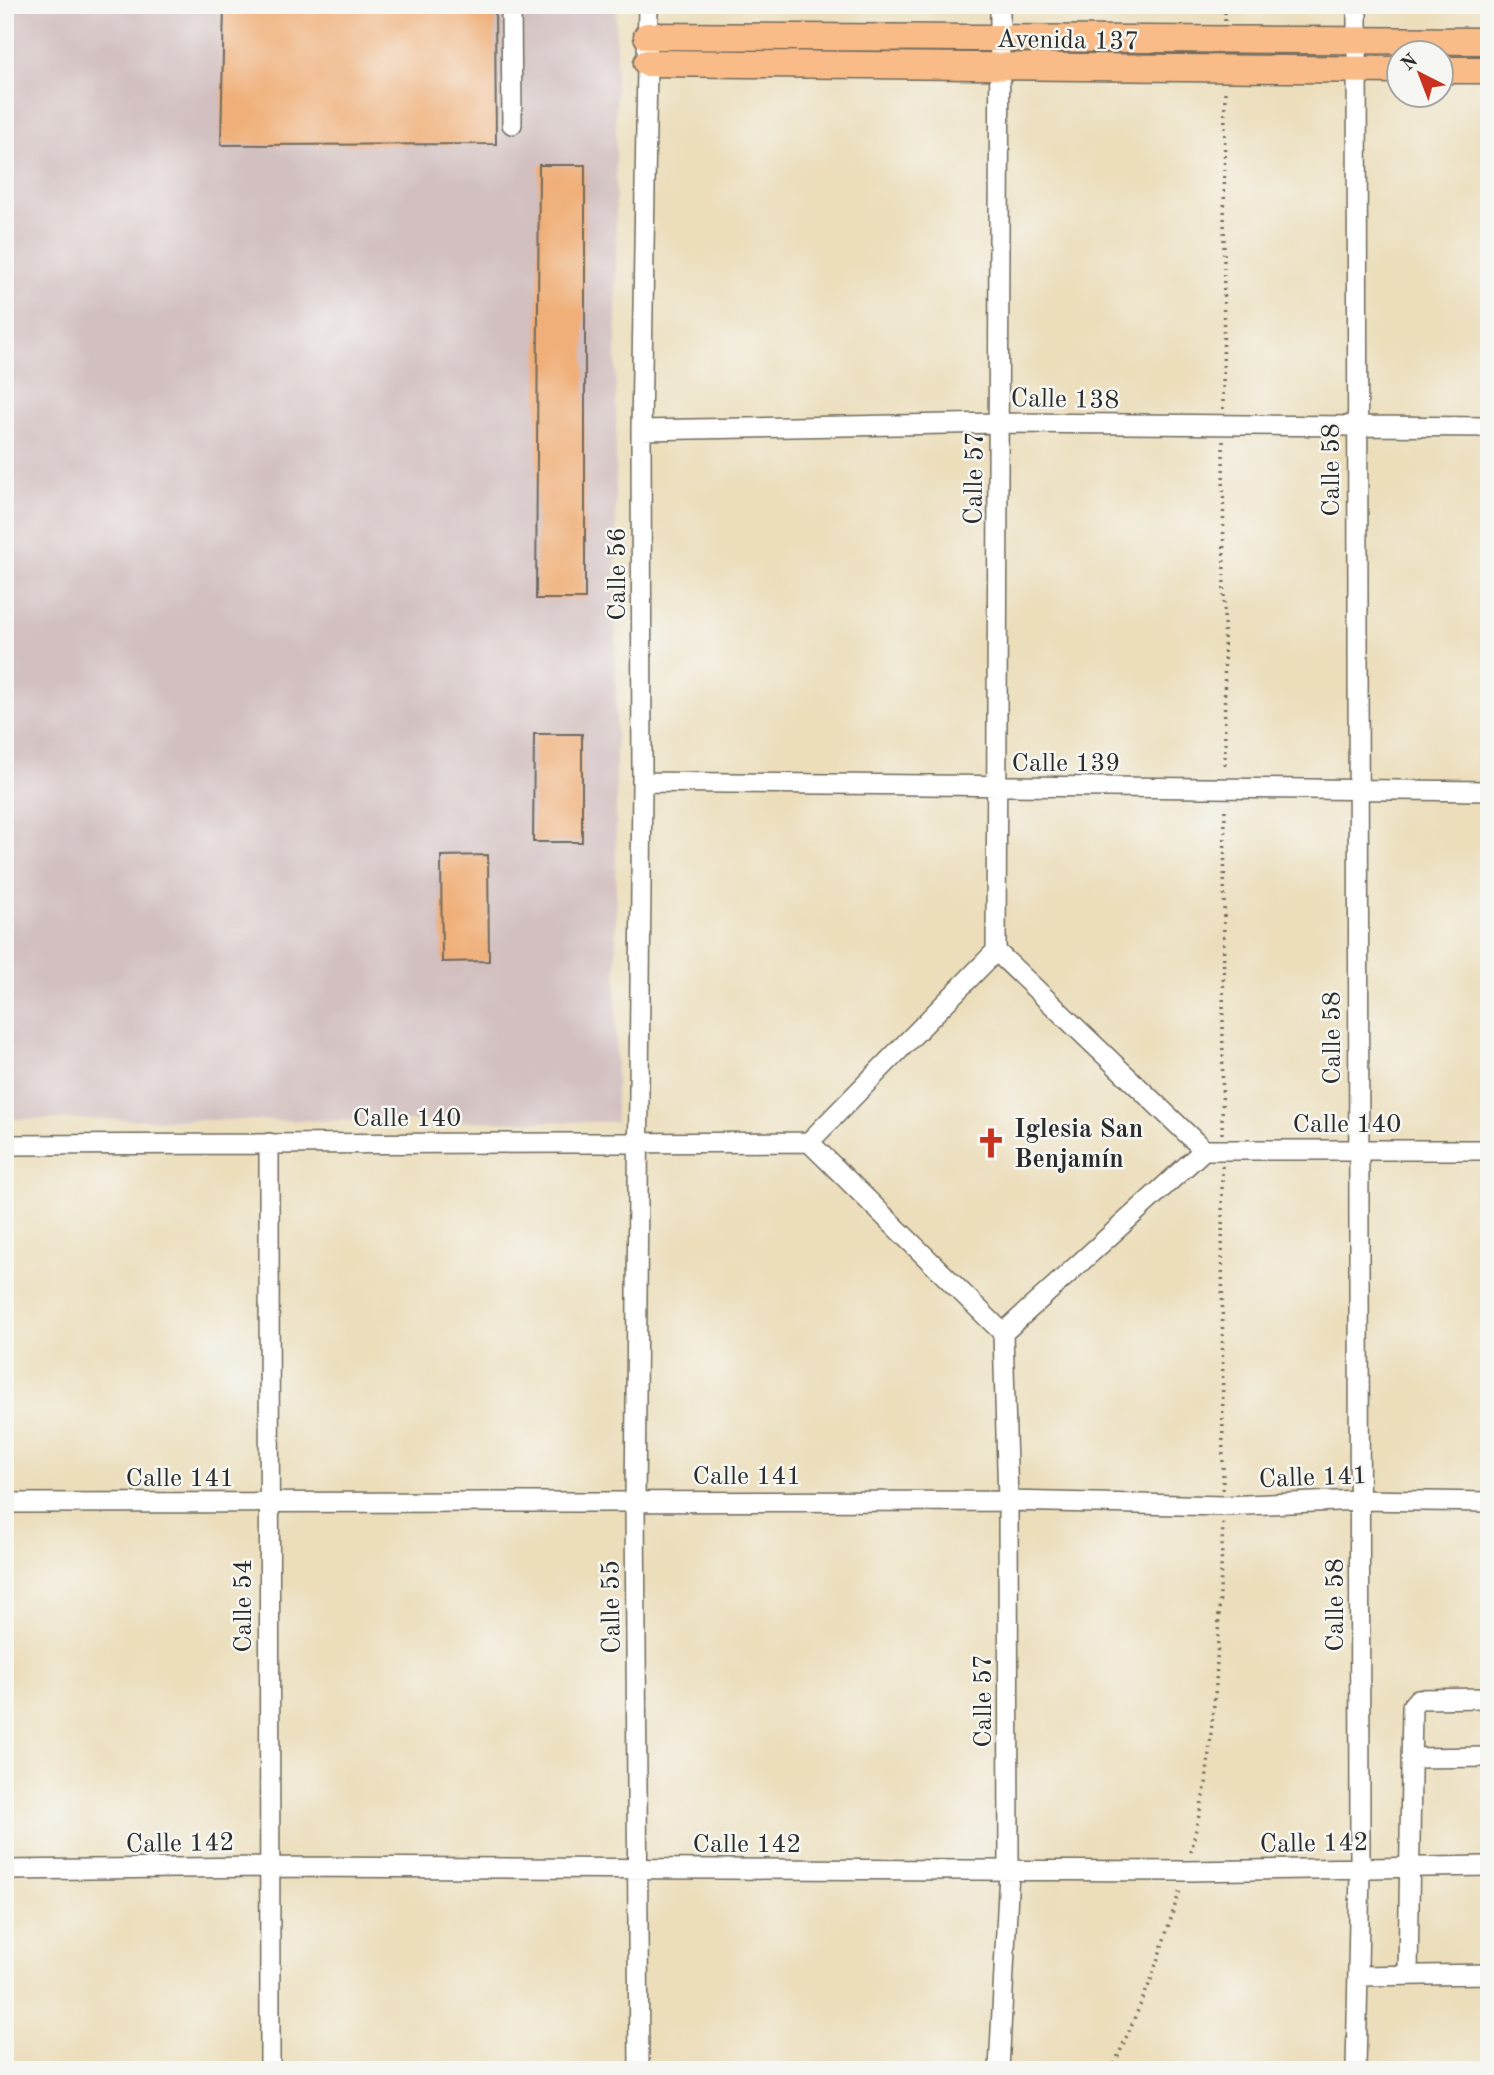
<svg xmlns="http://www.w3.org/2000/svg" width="1494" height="2075" viewBox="0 0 1494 2075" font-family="'Old Standard TT',serif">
	<rect width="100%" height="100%" fill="#f6f6f2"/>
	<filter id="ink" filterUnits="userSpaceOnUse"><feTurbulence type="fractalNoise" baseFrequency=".0143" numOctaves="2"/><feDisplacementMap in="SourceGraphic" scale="14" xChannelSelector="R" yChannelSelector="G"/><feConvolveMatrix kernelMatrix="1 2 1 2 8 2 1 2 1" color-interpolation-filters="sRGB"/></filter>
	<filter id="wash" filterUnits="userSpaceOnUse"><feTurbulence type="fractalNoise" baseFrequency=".00686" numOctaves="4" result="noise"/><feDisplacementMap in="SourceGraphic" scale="28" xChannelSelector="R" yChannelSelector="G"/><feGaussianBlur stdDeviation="1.57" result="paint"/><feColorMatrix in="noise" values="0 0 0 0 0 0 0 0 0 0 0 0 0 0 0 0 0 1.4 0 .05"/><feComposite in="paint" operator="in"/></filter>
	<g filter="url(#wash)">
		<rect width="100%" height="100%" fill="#ecdebb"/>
		<path fill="#d2bfc0" d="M5,5H616V1122L5,1119Z"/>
		<g id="blocks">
			<path fill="#f0af78" d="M224,5H495L496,144L221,145Z
				M539,165H585V599H536Z
				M534,734H582V842H533Z
				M488,855L489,961L442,962L441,856Z"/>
		</g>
	</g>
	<g filter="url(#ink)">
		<use href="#blocks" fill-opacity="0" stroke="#6f6a5d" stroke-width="2"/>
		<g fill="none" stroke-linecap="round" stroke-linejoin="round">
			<g stroke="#6f6a5d" stroke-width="22">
				<path id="minor" d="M511,5L512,124
					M641,430L1000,423L1489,427
					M642,782L1489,791
					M996,951L1000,5
					M996,951L1204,1150
					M809,1142L1003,1333L1204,1150
					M809,1142L996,951
					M269,1143L270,2070
					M5,1145L809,1142
					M1204,1150H1489
					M5,1503L1008,1501L1224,1506L1360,1500L1489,1502
					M1411,1758L1489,1757
					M5,1870L269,1867L1186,1871L1489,1866
					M1408,1975L1412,1706L1418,1699L1489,1698
					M1358,1976L1489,1974
					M639,2070L635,1502L642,782L641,430L648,5
					M999,2070L1009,1871L1008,1501L1003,1333
					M1356,2070L1360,1868L1357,5"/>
			</g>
			<g stroke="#6f6a5d" stroke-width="29">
				<path id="major" d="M647,36L1489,41
					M647,63L1400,70
					M1442,70H1489"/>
			</g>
			<path stroke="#6f6a5d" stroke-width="3.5" stroke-dasharray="2 5" stroke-linecap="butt" d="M1225,5V21
				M1223,409L1225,88
				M1223,441L1225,770
				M1222,1134L1225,805
				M1222,1166L1223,1491
				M1191,1852L1206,1783L1216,1684L1223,1523
				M1112,2070L1151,1980L1181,1887"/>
			<use href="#minor" stroke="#fff" stroke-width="19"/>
			<use href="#major" stroke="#f9bc89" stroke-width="26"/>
		</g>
	</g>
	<defs>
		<g id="church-bare" transform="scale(2.415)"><path d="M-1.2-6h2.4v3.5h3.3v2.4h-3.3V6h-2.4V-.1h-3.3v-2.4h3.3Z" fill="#c8321e" stroke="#f6f6f2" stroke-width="2.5" paint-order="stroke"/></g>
	</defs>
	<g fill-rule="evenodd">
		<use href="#church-bare" x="991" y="1143"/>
	</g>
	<g text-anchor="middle" stroke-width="5" stroke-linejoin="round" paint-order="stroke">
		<g font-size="26" fill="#2b2b2b" stroke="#f6f6f2">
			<text transform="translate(1068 39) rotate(1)" y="9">Avenida 137</text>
			<text transform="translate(1065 398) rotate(1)" y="9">Calle 138</text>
			<text transform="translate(1330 470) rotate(-90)" y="9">Calle 58</text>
			<text transform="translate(973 478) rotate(-89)" y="9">Calle 57</text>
			<text transform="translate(616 574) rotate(-90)" y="9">Calle 56</text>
			<text x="1066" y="771">Calle 139</text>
			<text transform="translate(1331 1038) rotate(-90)" y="9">Calle 58</text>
			<text x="407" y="1126">Calle 140</text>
			<text x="1347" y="1132">Calle 140</text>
			<text x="747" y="1484">Calle 141</text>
			<text transform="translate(1313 1476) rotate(-2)" y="9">Calle 141</text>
			<text x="180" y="1486">Calle 141</text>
			<text transform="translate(1334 1605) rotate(-90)" y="9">Calle 58</text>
			<text transform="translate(242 1606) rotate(-90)" y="9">Calle 54</text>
			<text transform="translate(610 1607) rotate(-91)" y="9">Calle 55</text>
			<text transform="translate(982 1701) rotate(-90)" y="9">Calle 57</text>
			<text transform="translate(180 1842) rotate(-1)" y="9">Calle 142</text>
			<text transform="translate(1314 1842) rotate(-1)" y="9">Calle 142</text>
			<text x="747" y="1852">Calle 142</text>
		</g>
		<g font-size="26" font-weight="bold" fill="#2b2b2b" stroke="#f6f6f2" text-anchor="start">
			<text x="1014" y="1137">Iglesia San<tspan x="1014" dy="30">Benjamín</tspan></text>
		</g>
	</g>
	<rect width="1494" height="2075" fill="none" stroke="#f6f6f2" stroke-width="28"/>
	<g transform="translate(1420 74) rotate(318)"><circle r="33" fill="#f6f6f2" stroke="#a5a5a2" stroke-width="2"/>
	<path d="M0-5L12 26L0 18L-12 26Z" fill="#c8321e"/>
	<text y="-10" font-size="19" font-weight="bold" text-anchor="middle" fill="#2b2b2b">N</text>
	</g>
</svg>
